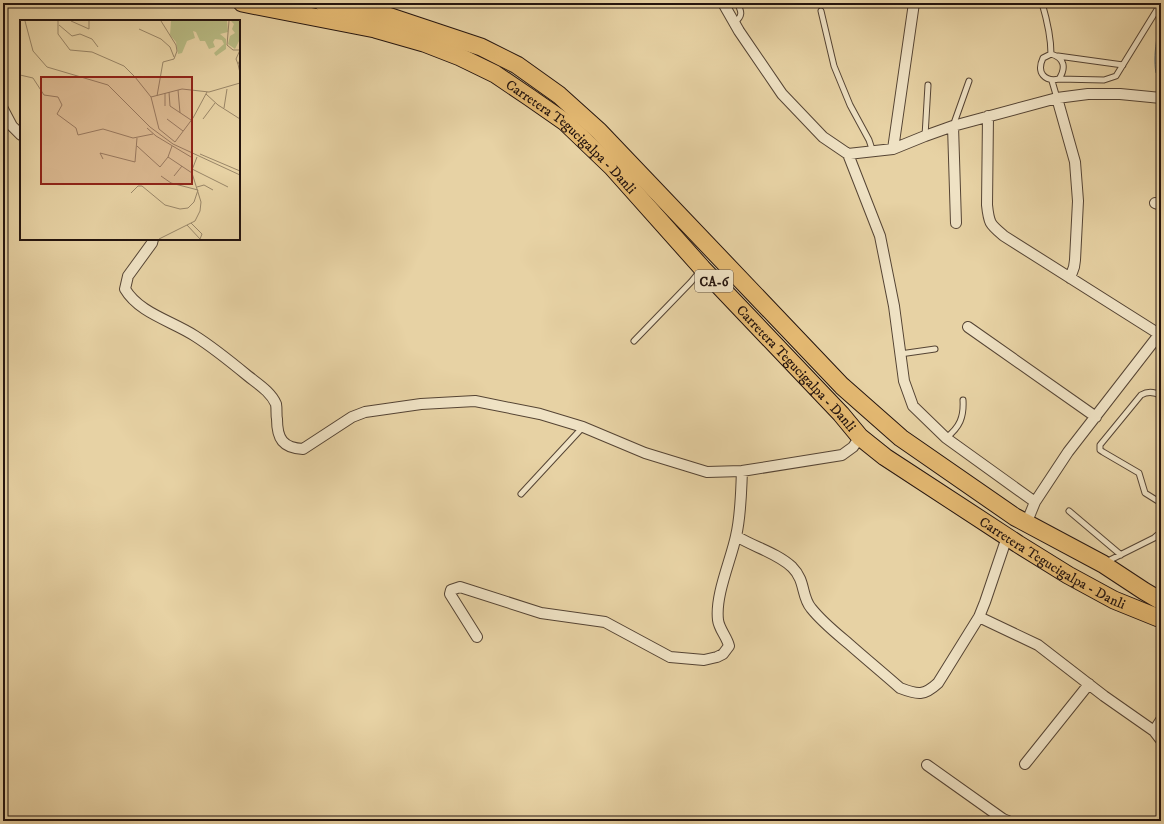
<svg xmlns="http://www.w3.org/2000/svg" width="1164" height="824" viewBox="0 0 1164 824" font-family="'IM FELL DW Pica',serif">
	<defs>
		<pattern id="water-waves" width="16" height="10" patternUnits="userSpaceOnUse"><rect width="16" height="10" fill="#9db4b3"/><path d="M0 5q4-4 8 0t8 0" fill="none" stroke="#879a99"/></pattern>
	</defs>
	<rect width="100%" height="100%" fill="#e7d2a4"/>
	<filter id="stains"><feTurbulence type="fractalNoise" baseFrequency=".005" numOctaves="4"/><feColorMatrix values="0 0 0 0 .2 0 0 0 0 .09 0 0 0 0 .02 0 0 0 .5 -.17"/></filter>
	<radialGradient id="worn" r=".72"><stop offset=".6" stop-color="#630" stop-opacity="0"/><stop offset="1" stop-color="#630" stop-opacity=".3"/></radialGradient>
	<path fill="url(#water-waves)" stroke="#6d7471" d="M1161,35V75L1156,73C1154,62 1155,49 1157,38Z"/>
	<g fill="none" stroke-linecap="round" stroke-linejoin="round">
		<g stroke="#554434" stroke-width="7">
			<path id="service" d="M1042,3C1047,20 1051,36 1051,54
				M821,11L834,66L850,105L869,140L873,152
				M734,23C743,16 742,12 737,3
				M1051,54C1065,58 1066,68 1059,79C1045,82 1036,73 1043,58Z
				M1058,56L1123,65
				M1059,79L1104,80L1116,76L1161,3
				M1052,81L1057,98
				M953,126L969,81
				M925,136L928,85
				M634,341L691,282L700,271
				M900,354L935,349
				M1161,396C1155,392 1148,391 1141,395L1100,445V450L1103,452L1139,473L1145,493L1161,503
				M946,438C960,427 964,417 963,400
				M521,494L583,427
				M1069,511L1121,555
				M1106,562L1154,538L1161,532"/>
		</g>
		<g stroke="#554434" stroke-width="12">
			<path id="minor" d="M723,3L739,31L782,94L823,137L848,154L880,236L894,306L904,381L913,406L946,438L1035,502
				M1057,98L1075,162L1078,201L1075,260L1074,267L1070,278
				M3,109L12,126L21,135
				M988,116L987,205C989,224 990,224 1004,236L1159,334
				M953,126L956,223
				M893,149L914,3
				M848,154L893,149L925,136L953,126L1057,98L1088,94H1120L1161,98
				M1155,203L1161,205
				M153,239L152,243L128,276L125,289C139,313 172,321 195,336C214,348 231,362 248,376C258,384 271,392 276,404C277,409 276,415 277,419C277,439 283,448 303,449L352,417L365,412L421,404L475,401L540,414L583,427L645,453L707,472L742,471L842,455L853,447L860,437
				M968,327L1096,417
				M1026,524L1035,502L1068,452L1161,332
				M736,536C754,547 777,553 792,567C806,581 801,596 811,608C822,622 836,633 849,644C866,659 883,673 900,688C918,695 924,696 938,683L979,617L985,602L1007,537
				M979,617L1038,645L1104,696L1154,731L1161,740
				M477,637L450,594L451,590L460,587L541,613L605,622L670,657L704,660L717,657L723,654L729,646C727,637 719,629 718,620C715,595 731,560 736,536C741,515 741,492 742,471
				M1154,731L1161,720
				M1025,764L1089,684
				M927,765L1003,819L1008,821"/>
		</g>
		<g stroke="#24140e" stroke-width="19">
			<g id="trunk">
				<path id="s1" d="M242,3L375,29L424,43L460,57L495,74L529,97L565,122L612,167L702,268L841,414L860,437L885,457L1018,544L1068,575L1114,600L1161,619"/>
				<path d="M323,3L382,14L481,47L517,65L559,95L599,131L842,386L901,438L1015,517L1103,564L1144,591L1161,601"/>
			</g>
		</g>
		<use href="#service" stroke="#efe2c4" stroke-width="5"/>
		<use href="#minor" stroke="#efe2c4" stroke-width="10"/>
		<use href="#trunk" stroke="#e4b972" stroke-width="17"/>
	</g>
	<g text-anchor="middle" stroke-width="3" stroke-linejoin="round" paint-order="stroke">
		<rect fill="#efe2c4" stroke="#615245" stroke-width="1" x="695" y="270" width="38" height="22" rx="3"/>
		<g font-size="13" font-weight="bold" fill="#24140e">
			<text x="714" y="286">CA-6</text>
		</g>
		<g font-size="14" fill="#24140e" stroke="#efe2c4">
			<text dy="5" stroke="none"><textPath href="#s1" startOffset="363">Carretera Tegucigalpa - Danli</textPath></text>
			<text dy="5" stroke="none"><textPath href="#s1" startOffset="687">Carretera Tegucigalpa - Danli</textPath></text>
			<text dy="5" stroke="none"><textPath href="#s1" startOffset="1011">Carretera Tegucigalpa - Danli</textPath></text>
		</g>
	</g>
	<g transform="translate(20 20)">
		<rect width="220" height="220" fill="#e7d2a4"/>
		<path d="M151,1H207L208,12L200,14L206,19V29L196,36L194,33L204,24L202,20L195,19L193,22L195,27L189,29L185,21H180L176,12L173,11L175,18L167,21L162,33L158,34L156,22L150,15ZM211,1H220V19L215,29L208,24L210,16L215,13L212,9L214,4Z" fill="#b8bb84"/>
		<path fill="none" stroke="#998668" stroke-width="1" d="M5,1L13,31L27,47L88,65L130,107L153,124L220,155M38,1V14L50,30L72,32L104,46L115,57L131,77L139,109L155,122M51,1L69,9V1M209,1L207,25L213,30H220L216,39L218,44M39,5L52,16L60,14L72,19L78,27M119,9L141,19L150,27L154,37M220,40L218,44L220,53M0,55L13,58L24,75L38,77L42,85L37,94L56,108L58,115L83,109L113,118L133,114M158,70L160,93M149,72L150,86L171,100M145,73V86M186,74L198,85L220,99M137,76L143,42L154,39L157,31L156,25L141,1M131,77L162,69L189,72L220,63M204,88L207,69M147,99L163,111M183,99L195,83M127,108L136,116L171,137M155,122L173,98L187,72M117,126L140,147L148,137L152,126M180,134L220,151M83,139L80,133L115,142L117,118M172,149L208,167M172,150L177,137M154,156L162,146M177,167L184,165L193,170M111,173L118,166H122L145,185L160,189L168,188L174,182L178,170L151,163L141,156M167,205L180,219L182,214L171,203M139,219L175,201L180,191L181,182L172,153L148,137"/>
		<path fill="#8f2418" fill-opacity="0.15" stroke="#8f2418" stroke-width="2" d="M21,57H172V164H21Z"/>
		<rect width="220" height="220" fill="none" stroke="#24140e" stroke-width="2"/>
	</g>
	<rect width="1164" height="824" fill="none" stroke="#e7d2a4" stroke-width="16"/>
	<rect x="4" y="4" width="1156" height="816" fill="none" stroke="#24140e" stroke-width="2"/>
	<rect x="8" y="8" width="1148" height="808" fill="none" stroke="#24140e"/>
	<rect width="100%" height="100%" filter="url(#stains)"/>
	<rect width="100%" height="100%" fill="url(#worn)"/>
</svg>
